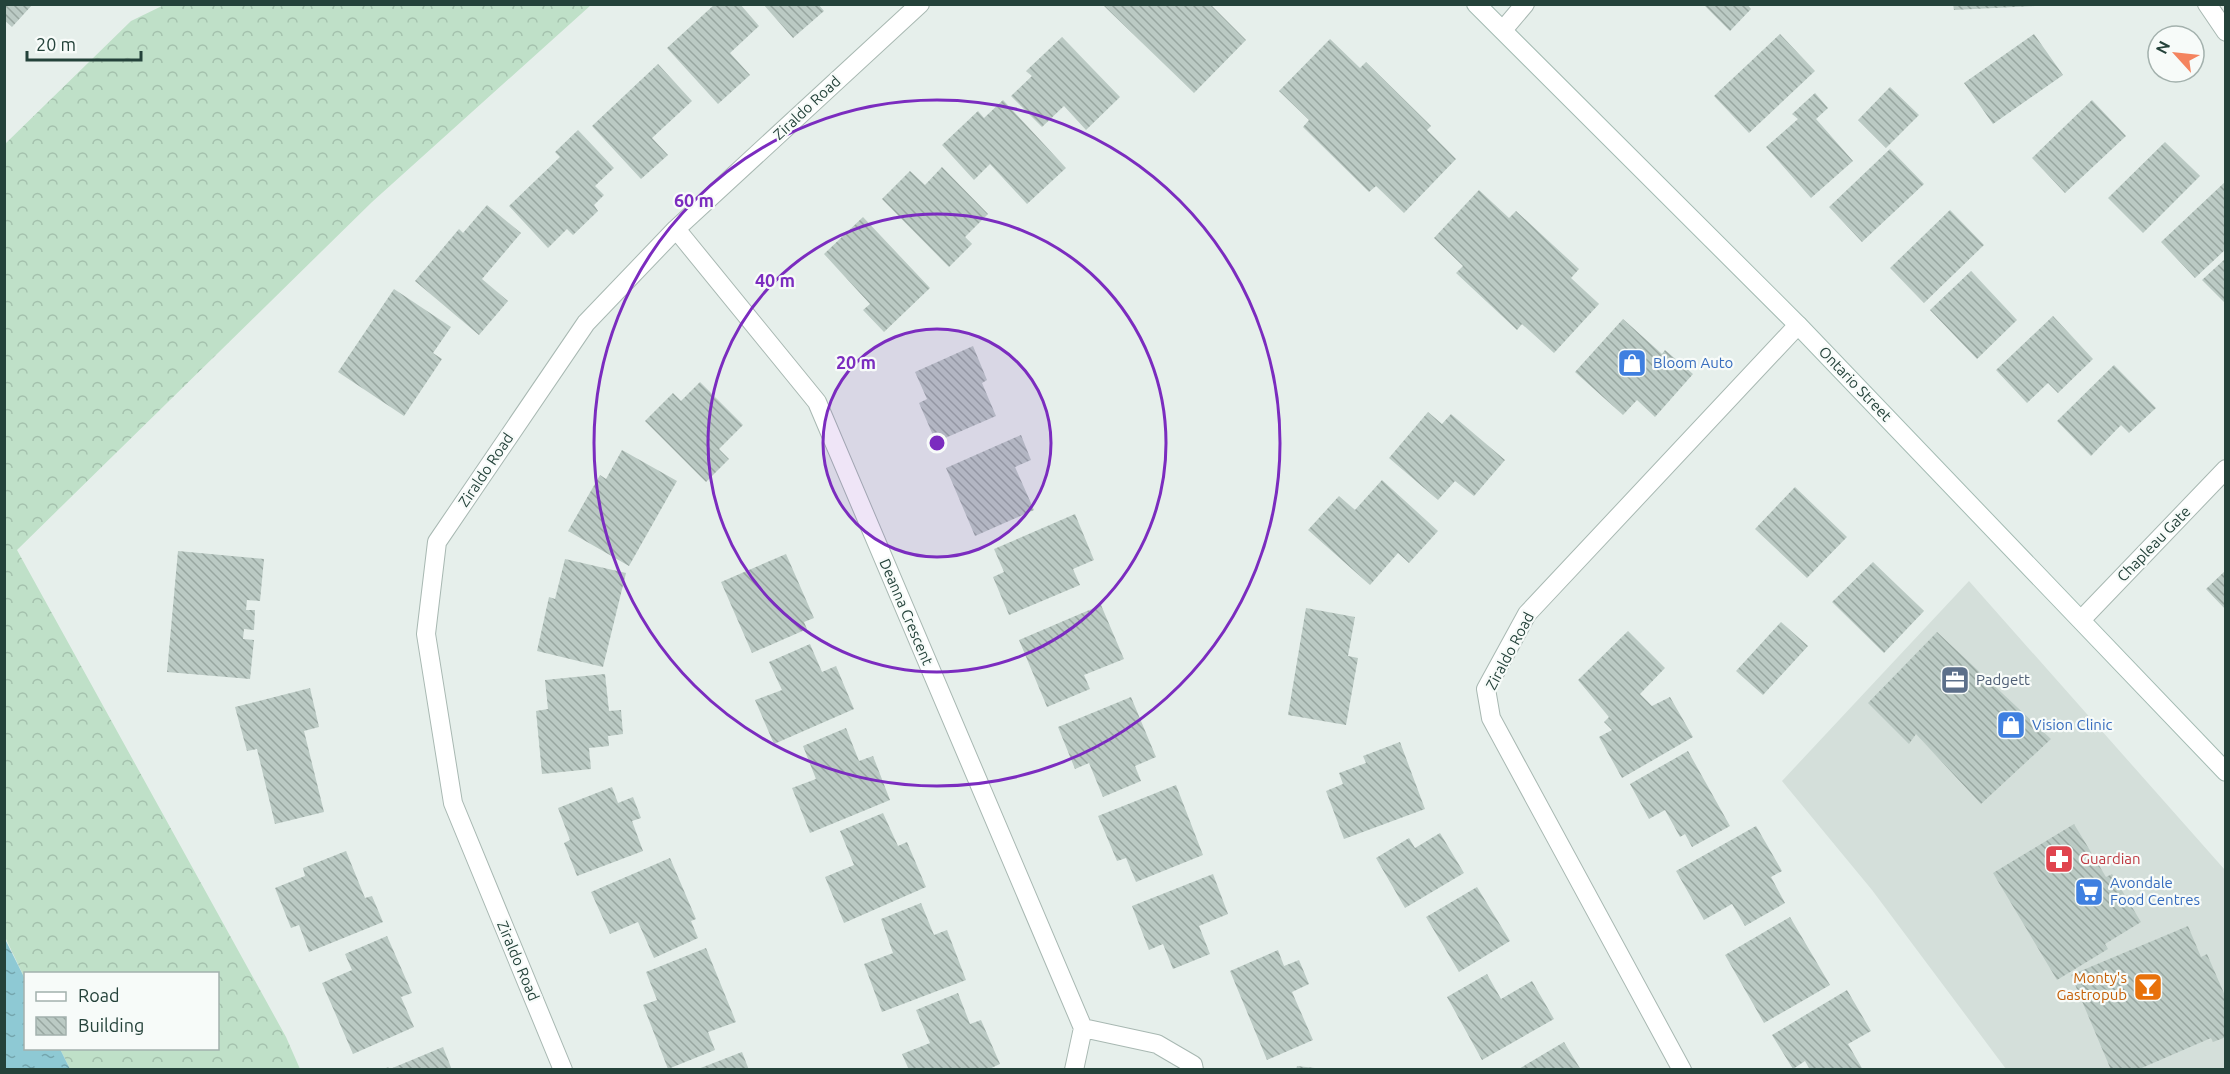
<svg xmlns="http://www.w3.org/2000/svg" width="2230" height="1074" viewBox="0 0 2230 1074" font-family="Ubuntu,sans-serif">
	<defs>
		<pattern id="forest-crowns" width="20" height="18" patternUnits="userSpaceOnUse" patternTransform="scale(1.5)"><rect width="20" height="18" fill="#bfe0c8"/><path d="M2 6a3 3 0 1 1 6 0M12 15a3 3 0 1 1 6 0" fill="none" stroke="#a4c1ad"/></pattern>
		<pattern id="water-ripples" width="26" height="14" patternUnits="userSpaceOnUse" patternTransform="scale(1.5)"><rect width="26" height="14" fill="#8ec9d4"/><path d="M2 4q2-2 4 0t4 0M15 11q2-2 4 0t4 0" fill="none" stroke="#74a5ad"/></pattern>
		<pattern id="building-back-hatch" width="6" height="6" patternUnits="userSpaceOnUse" patternTransform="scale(1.5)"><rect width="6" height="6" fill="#bbcac4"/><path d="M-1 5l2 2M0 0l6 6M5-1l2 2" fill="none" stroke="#98a6a0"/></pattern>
	</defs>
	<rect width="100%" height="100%" fill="#e6efeb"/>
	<path fill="#d4dfda" d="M1969,581L2225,870V1069H2006L1872,890L1782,781Z"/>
	<path fill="url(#forest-crowns)" d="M164,5H591L372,202L17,550L286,1037L300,1069H70L60,1049L218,1048V974H26L25,979L5,937V144L131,21Z"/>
	<path fill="url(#water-ripples)" d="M4,937L25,979L26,1048L60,1049L70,1069H5Z"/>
	<path fill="url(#building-back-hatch)" d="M4,4H33L12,27L4,20Z
		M715,4H740L759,26L730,53L750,75L718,104L667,48Z
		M763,4H818L824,11L793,38Z
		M1102,4H1210L1246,40L1194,93Z
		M1703,4H1747L1751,9L1730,31Z
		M1953,4H2035V6L1954,10Z
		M1780,34L1815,71L1749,133L1714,96Z
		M2034,34L2063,75L1993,124L1964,83Z
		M1062,37L1120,97L1086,130L1064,106L1042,127L1011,96L1032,76L1026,71Z
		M1330,39L1360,68L1366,62L1431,126L1427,130L1456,159L1404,213L1376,186L1369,192L1303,127L1309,120L1279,91Z
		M658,64L692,101L652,138L668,155L641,179L592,126Z
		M1890,87L1919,115L1886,148L1858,120Z
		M1815,93L1828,108L1816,119L1853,161L1811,198L1766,147L1798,119L1792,114Z
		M1003,100L1066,168L1027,204L990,164L974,180L942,145L978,111L984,118Z
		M2092,100L2126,136L2065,193L2032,158Z
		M578,130L614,168L595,186L604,195L594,205L598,211L573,235L567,229L548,248L509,206L560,157L555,152Z
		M2165,142L2200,176L2143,233L2108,198Z
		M1890,149L1924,184L1862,242L1829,207Z
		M942,167L988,214L965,237L972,244L949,267L882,199L910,171L925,185Z
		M2226,181V249L2195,278L2161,242Z
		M1479,190L1509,218L1516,211L1579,269L1571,278L1599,304L1554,353L1522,324L1517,330L1456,273L1463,266L1434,238Z
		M487,205L521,233L482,279L508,301L479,335L415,281L459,229L463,233Z
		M1950,210L1984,245L1924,303L1890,268Z
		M863,217L930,288L884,332L863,310L870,304L824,254Z
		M2226,258V304L2202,280Z
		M1971,271L2017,320L1977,359L1930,310Z
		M394,289L451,327L433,353L442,359L404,416L338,372Z
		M2053,316L2093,359L2058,393L2048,383L2027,403L1996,370Z
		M1623,319L1662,354L1665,350L1693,374L1655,417L1637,400L1623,415L1575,372Z
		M973,346L987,380L982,383L996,416L936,442L919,403L927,399L915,372Z
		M2114,365L2156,408L2129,433L2121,425L2091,456L2057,421Z
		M700,382L743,425L719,449L729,459L706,482L645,421L673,393L681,401Z
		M1428,412L1442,424L1451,414L1505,460L1474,496L1455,481L1438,500L1389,458Z
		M1021,435L1031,460L1015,467L1034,510L975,536L946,468Z
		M622,450L677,481L629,566L568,531L600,475L606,479Z
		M1382,480L1438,531L1409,563L1398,553L1370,585L1308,530L1339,496L1355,510Z
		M1795,487L1847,537L1807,578L1755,529Z
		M1075,514L1094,560L1073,569L1080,585L1009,615L993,577L1004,572L994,549Z
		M178,551L264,559L260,601L247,600L246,610H255L254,630L244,629L243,639L254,640L250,679L167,672Z
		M786,554L814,618L804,622L807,629L752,653L721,582Z
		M565,559L626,573L603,667L537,651L549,597L555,599Z
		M1873,562L1924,611L1884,653L1832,602Z
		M2226,570V610L2206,589Z
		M1101,605L1124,659L1084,675L1090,689L1047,707L1019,640Z
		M1306,608L1355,617L1348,656L1358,658L1346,725L1288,715Z
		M1781,622L1808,646L1763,695L1736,671Z
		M1628,631L1665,668L1640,694L1652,706L1670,697L1693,737L1622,778L1599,737L1612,730L1604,722L1609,717L1578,680Z
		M1937,632L2051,739L1981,804L1916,734L1909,744L1868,703Z
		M810,644L822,672L836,666L854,709L774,744L755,700L782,690L769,662Z
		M605,674L609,711L621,710L623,734L608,736L609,746L589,748L591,769L542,774L536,711L548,709L545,680Z
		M310,688L319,727L304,731L324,812L275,824L257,749L247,751L235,707Z
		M1131,697L1156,757L1135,766L1141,781L1103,797L1089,763L1075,769L1058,727Z
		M846,728L859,761L873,756L890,800L810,833L792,788L816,779L803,746Z
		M1400,742L1425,809L1344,839L1326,791L1343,784L1339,773L1366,763L1363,756Z
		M1688,751L1730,826L1692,847L1685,834L1680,837L1665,810L1649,819L1630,784Z
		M1176,785L1203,855L1136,882L1126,858L1117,861L1098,816Z
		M612,787L618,803L633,797L641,818L632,821L643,851L577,876L564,843L570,840L558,808Z
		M883,813L898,846L907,842L926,887L844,923L825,877L854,865L840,831Z
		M2074,824L2106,877L2112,874L2141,922L2105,944L2108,949L2057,980L1993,873Z
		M1756,826L1782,871L1771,877L1785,903L1745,926L1732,904L1704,920L1676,871Z
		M1440,833L1464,873L1405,908L1376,858L1409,838L1415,848Z
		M346,851L365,898L372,896L383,922L309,952L299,925L291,928L275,888L305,876L303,868Z
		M670,858L696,919L691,921L698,938L654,958L638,922L610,934L591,892Z
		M1213,874L1228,914L1199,926L1210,954L1173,969L1163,944L1149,950L1132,906Z
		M1477,887L1510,941L1459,972L1426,917Z
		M921,903L934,935L947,930L966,980L882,1012L864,964L893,953L881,919Z
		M1790,917L1830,985L1764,1023L1725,955Z
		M2188,926L2201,957L2207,954L2226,998V1037L2213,1042L2211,1038L2137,1070H2111L2071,975Z
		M387,936L412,993L401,997L414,1027L353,1054L322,983L352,970L345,954Z
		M706,948L736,1022L708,1032L715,1050L668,1069L643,1005L657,1000L646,972Z
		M1278,950L1284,966L1299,960L1309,984L1292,992L1313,1040L1267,1060L1230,971Z
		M1487,974L1501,999L1532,981L1554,1019L1482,1060L1447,997Z
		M1847,990L1871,1031L1848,1044L1863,1070H1810L1805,1061L1793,1069L1772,1035Z
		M958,993L970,1024L981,1020L1000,1064L987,1070H909L902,1054L930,1043L916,1010Z
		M1564,1042L1581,1070H1517Z
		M443,1047L452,1070H382L388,1067L390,1069Z
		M742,1052L749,1070H698V1069Z
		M1297,1066L1315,1068V1070H1296Z"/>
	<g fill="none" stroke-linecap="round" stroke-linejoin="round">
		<g stroke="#a8b8b2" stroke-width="20">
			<path id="minor" d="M2207,4L2226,32
				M1503,30L1525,4
				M676,229L817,402L1083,1028L1074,1070
				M2082,619L2226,469
				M1083,1028L1157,1044L1193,1065L1194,1070
				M563,1070L453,803L426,634L437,542L586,323L676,229L920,4
				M1682,1070L1491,718L1486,689L1527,614L1798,325"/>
		</g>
		<g stroke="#a4bbb3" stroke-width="20">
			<path id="secondary" d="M1476,4L1798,325L2226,772"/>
		</g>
		<use href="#minor" stroke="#fff" stroke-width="18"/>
		<use href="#secondary" stroke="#fff" stroke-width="18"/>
	</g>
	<circle cx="937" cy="443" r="114" fill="#7b2cbf" fill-opacity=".12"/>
	<g fill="none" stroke="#7b2cbf" stroke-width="3">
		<circle cx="937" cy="443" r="114"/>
		<circle cx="937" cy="443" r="229"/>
		<circle cx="937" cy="443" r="343"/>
	</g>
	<defs>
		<g id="shop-square" transform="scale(1.5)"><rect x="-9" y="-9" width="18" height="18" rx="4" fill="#3f7fe0" stroke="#f7fbf9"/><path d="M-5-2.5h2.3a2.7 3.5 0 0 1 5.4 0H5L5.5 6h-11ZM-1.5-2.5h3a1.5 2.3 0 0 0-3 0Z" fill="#fff"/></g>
		<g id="office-square" transform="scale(1.5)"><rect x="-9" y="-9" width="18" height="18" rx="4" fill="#5c6f8a" stroke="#f7fbf9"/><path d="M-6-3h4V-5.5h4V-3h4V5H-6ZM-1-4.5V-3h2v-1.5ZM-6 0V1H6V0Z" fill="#fff"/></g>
		<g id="pharmacy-square" transform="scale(1.5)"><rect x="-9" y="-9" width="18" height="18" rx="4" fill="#e0444e" stroke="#f7fbf9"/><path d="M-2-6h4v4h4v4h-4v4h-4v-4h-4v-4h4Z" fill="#fff"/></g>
		<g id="supermarket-square" transform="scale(1.5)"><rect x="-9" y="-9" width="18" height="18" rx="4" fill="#3f7fe0" stroke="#f7fbf9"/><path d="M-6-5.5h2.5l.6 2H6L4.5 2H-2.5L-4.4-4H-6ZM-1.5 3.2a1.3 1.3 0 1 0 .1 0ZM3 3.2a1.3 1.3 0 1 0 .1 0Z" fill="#fff"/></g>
		<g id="bar-square" transform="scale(1.5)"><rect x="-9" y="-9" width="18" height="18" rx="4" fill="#e8710a" stroke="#f7fbf9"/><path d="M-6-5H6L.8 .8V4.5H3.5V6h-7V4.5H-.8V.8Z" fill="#fff"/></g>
	</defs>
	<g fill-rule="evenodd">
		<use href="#shop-square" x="1632" y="363"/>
		<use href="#office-square" x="1955" y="680"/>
		<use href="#shop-square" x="2011" y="725"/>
		<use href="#pharmacy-square" x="2059" y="859"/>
		<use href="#supermarket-square" x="2089" y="892"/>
		<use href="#bar-square" x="2148" y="987"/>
	</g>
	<g text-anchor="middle" stroke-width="4.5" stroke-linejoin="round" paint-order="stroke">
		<g font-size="15" fill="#24423a" stroke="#f7fbf9">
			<text transform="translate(807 108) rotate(-43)" y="5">Ziraldo Road</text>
			<text transform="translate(1855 384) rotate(46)" y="5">Ontario Street</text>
			<text transform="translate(486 470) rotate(-56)" y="5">Ziraldo Road</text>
			<text transform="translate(2154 544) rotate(-46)" y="5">Chapleau Gate</text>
			<text transform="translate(906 612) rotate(67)" y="5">Deanna Crescent</text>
			<text transform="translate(1510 651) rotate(-62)" y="5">Ziraldo Road</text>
			<text transform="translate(518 961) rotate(67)" y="5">Ziraldo Road</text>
		</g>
		<g font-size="15" fill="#366cbe" stroke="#f7fbf9" text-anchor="start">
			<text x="1653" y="368">Bloom Auto</text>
			<text x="2032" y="730">Vision Clinic</text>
			<text x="2110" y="888">Avondale<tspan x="2110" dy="17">Food Centres</tspan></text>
		</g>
		<g font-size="15" fill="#4e5e75" stroke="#f7fbf9" text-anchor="start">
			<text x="1976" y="685">Padgett</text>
		</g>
		<g font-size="15" fill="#be3a42" stroke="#f7fbf9" text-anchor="start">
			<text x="2080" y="864">Guardian</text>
		</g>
		<g font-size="15" fill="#c56008" stroke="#f7fbf9" text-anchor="end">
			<text x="2127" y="983">Monty's<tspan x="2127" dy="17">Gastropub</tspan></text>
		</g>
	</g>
	<circle cx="937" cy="443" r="9" fill="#7b2cbf" stroke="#f7fbf9" stroke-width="3"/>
	<g font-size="18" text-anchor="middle" font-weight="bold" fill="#7b2cbf" stroke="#f7fbf9" stroke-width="4.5" stroke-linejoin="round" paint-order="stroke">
		<text x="694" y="207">60 m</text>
		<text x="775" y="287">40 m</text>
		<text x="856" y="369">20 m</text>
	</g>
	<rect width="2230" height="1074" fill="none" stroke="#24423a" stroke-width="12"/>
	<rect x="24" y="972" width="195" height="78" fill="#f7fbf9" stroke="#a3b1ad" stroke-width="1.5"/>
	<rect x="36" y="992" width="30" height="9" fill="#ffffff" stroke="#a3b1ad" stroke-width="1.5"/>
	<text x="78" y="1002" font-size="18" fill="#24423a">Road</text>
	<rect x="36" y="1017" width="30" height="18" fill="url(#building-back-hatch)" stroke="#a3b1ad" stroke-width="1.5"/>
	<text x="78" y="1032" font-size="18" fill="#24423a">Building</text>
	<g transform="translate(2176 54) rotate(297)"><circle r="28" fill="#f7fbf9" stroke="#a3b1ad" stroke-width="1.5"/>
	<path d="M0-4.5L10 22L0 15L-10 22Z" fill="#f4845f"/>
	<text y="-9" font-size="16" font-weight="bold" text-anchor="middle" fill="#24423a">N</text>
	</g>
	<path d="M27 51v9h114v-9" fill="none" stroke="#24423a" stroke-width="3"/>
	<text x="36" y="51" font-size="18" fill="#24423a" stroke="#f7fbf9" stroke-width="4.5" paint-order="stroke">20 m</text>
</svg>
